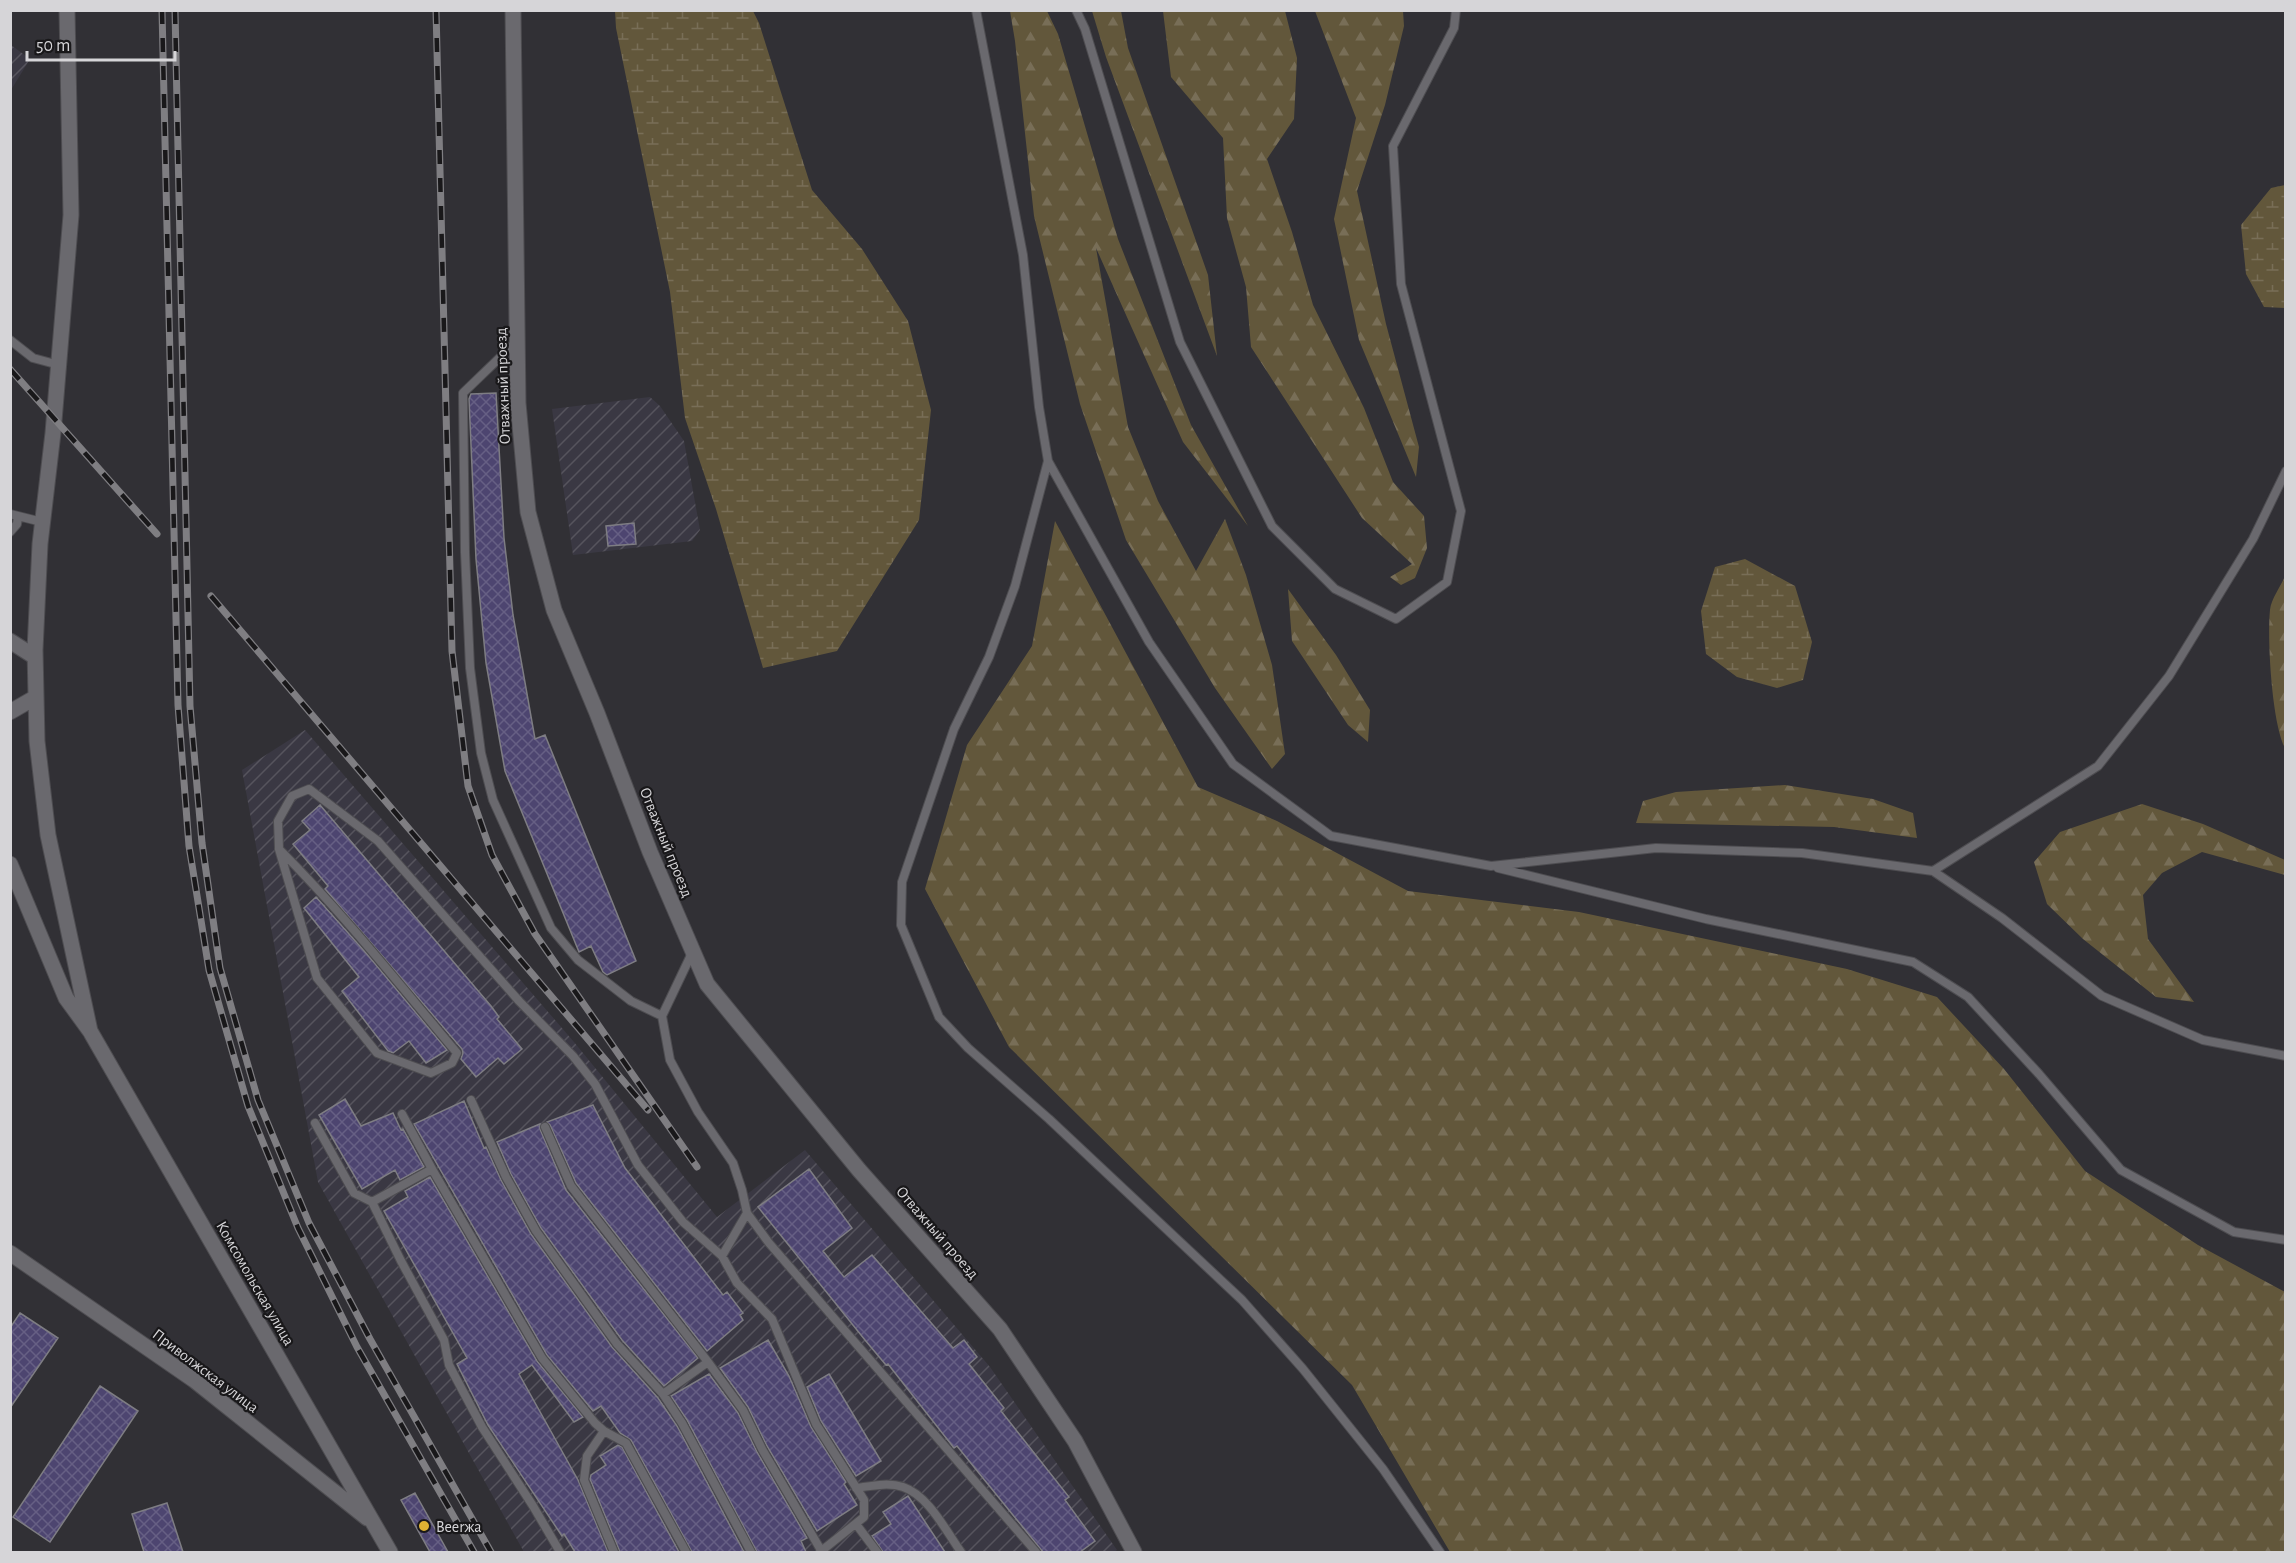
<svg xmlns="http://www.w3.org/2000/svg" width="2296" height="1563" viewBox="0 0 2296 1563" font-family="'Alegreya Sans',sans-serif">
	<defs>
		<pattern id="industrial-furrows" width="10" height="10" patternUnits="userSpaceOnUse" patternTransform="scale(1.5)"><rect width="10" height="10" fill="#3a3843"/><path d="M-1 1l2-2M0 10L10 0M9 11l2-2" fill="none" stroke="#56545d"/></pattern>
		<pattern id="forest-firs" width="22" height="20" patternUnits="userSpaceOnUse" patternTransform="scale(1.5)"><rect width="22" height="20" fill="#62573b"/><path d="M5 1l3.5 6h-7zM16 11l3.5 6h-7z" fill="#786e57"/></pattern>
		<pattern id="wetland-marsh" width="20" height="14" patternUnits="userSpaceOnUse" patternTransform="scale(1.5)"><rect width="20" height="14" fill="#62573b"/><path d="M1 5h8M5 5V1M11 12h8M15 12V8" fill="none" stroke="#786e57"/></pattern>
		<pattern id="building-cross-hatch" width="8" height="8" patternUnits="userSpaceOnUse" patternTransform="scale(1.5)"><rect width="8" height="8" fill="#4d4570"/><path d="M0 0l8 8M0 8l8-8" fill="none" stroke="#665f84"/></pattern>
	</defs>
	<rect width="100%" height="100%" fill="#313035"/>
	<path fill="url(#industrial-furrows)" d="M11,45L30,59L11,90Z
		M650,397L660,406L684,441L700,530L692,541L573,555L552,409Z
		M305,730L574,1042L717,1217L805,1150L990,1367L1117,1550L1114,1552H524L318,1182L242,770Z"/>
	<path fill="url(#forest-firs)" d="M1010,11H1047L1058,34L1118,239L1191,425L1248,526L1183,442L1096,248L1128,427L1158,501L1196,571L1225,519L1246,575L1272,665L1285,754L1272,769L1215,688L1126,540L1080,404L1034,216L1015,41Z
		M1092,11H1121L1128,48L1208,275L1217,356L1106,57Z
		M1163,11H1285L1297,58L1294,119L1267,159L1292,232L1313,305L1364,408L1393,482L1424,516L1427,548L1415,578L1401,585L1390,577L1412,564L1362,518L1251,347L1246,287L1227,218L1223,138L1171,77Z
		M1315,11H1403L1404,26L1385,105L1357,191L1386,324L1419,447L1416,477L1359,340L1334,219L1356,118Z
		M1055,521L1198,787L1277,821L1408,891L1579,912L1847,969L1937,997L2004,1069L2085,1171L2198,1245L2285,1292V1552H1450L1352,1385L1009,1047L925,889L967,745L1032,646Z
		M2285,576H2286L2285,748C2272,724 2267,639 2270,610C2271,599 2281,586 2285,576Z
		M1288,589L1336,655L1370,710L1368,742L1348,725L1292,641Z
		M1785,785L1873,799L1913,813L1917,838L1834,827L1636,823L1643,801L1676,792Z
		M2142,804L2203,824L2285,860V875L2202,852L2162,873L2143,895L2148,939L2194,1002L2156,997L2083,939L2047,904L2034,862L2060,832Z"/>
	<path fill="url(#wetland-marsh)" d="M615,11H753L759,23L812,190L862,249L908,321L931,410L919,520L837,651L763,668L716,509L685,418L670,292L616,28Z
		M2285,185V308L2264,307L2246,274L2241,225L2271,188Z
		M1745,559L1795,586L1812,642L1803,680L1777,688L1737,677L1706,654L1701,611L1715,567Z"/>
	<path fill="url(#building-cross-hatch)" stroke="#7e7d83" stroke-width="1.5" d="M496,393L504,538L513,615L535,739L545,735L636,961L607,975L603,972L591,946L579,952L505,771L486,663L476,559L469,399L471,394Z
		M634,523L636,544L608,546L606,526Z
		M320,805L491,1006L499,1017L497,1019L522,1049L504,1064L498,1058L476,1077L461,1059L463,1053L462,1049L325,889L328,886L293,844L310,830L302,821Z
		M316,897L366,953L447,1050L426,1063L409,1041L393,1053L388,1051L342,991L359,977L304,908Z
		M345,1099L361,1126L393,1113L401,1130L403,1129L424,1167L400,1180L395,1170L362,1189L319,1115Z
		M464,1101L484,1148L486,1147L501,1180L531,1234L612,1347L658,1398L677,1426L744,1552H692L631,1440L620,1433L601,1406L593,1411L547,1355L414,1124Z
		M593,1105L625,1168L723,1295L727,1292L743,1313L740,1315L743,1320L707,1351L576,1183L550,1125L547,1122Z
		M540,1124V1129L566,1190L698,1358L664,1386L622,1340L541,1228L511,1174L497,1142Z
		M809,1169L852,1228L823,1251L844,1277L872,1255L953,1348L964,1340L977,1357L969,1364L1004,1408L1001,1411L1069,1497L1065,1500L1095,1541L1080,1552H1043L957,1446L954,1448L888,1364L886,1365L865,1340L758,1207Z
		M430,1177L537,1361L583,1417L574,1422L532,1365L519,1374L578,1480L608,1552H575L564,1534L562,1536L488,1425L457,1364L467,1358L384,1211L408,1197L405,1191Z
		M20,1313L58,1338L10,1408V1328Z
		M768,1340L789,1376L811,1427L846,1482L844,1484L857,1505L817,1531L767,1446L748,1407L720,1368Z
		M709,1374L738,1413L757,1452L807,1538L801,1541L806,1552H757L687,1420L671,1396Z
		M829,1374L881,1461L856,1476L821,1421L807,1387Z
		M100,1386L138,1411L50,1542L13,1517Z
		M618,1445L622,1447L679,1552H620L590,1479L591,1475L606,1465L600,1456Z
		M415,1493L448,1552H430L401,1500Z
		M908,1496L945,1552H883L872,1536L891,1524L883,1512Z
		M167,1503L183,1552H144L132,1514Z"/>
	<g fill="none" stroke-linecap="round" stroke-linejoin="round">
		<g stroke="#4e4d51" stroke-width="10">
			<path id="lane" d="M976,10L1023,255L1039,407L1048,461L1015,586L989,657L954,729L902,882L901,925L939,1017L968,1048L1049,1119L1242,1300L1303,1369L1383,1469L1440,1552
				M1076,10L1085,29L1180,342L1272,526L1335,589L1396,619L1447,582L1461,511L1401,284L1393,146L1454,28L1456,10
				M10,340L33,358L59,365
				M516,342L463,393L465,552L470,668L481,753L493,800L551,928L578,960L631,1001L662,1016
				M1048,461L1149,642L1233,764L1331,836L1491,866L1656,848L1802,853L1933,871L2098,766L2169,676L2253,539L2286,471
				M10,514L18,516L17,524L10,532
				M18,516L42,522
				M279,849C343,913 399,984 457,1053L452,1063L431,1073L377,1053L317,978L279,849L278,821L292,796L309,789L378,841L519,1001L573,1056L595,1084L638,1165L683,1222L722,1256
				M1498,868L1706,919L1913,962L1968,997L2039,1074L2121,1170L2234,1232L2286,1240
				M1933,871L2002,918L2102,996L2203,1040L2286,1056
				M692,953L662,1016L670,1060L698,1112L733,1163L742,1190L747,1213L769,1243L1036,1552
				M471,1100L506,1177L536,1231L617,1344L663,1394L682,1423L751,1552
				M402,1114L432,1169L372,1202L401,1261L444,1340L449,1365L482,1427L533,1506L560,1552
				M315,1123L354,1193L372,1202
				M545,1127L571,1186L708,1362L663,1394
				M432,1169L542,1358L595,1423L604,1431L626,1443L686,1552
				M747,1213L722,1256L737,1283L772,1319L816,1424L864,1500V1517L820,1552
				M708,1362L743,1410L762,1449L822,1552
				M604,1431L587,1456L584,1480L614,1552
				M856,1488C871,1486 888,1482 903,1487C928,1495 946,1531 961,1552
				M856,1524L877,1552"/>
		</g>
		<g stroke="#4e4d51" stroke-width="17">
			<path id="street" d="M67,10L71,215L53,433L40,544L35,650L37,741L48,835L90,1031
				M513,10L518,403L528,512L554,610L597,713L650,852L707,984L859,1170L1000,1329L1075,1441L1134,1552
				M10,641L35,657
				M10,712L36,697
				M10,864L66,998L90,1031L390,1552
				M10,1253L194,1380L367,1518"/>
		</g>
		<use href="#lane" stroke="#6a696e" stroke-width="8"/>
		<use href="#street" stroke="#6a696e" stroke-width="15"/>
		<g stroke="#7f7e82" stroke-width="7">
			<path id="rail" d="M162,10L178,705L189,846L209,970L248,1106L298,1228L357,1347L474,1552
				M175,10L190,706L202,843L220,968L258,1100L309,1223L370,1339L491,1552
				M436,10L452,651L468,786L492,855L535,934L697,1167
				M10,369L157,534
				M211,596L648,1110"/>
		</g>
		<use href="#rail" stroke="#19181a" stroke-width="4.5" stroke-dasharray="14" stroke-linecap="butt"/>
	</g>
	<circle fill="#deb133" stroke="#19181a" stroke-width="2" cx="424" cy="1526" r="6"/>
	<g text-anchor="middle" stroke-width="4.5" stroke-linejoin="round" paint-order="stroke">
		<g font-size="16" fill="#d6d5d8" stroke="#19181a">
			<text transform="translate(502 386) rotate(-92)" y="6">Отважный проезд</text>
			<text transform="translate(667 842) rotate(68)" y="6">Отважный проезд</text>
			<text transform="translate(938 1232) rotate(49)" y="6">Отважный проезд</text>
			<text transform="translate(256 1283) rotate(60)" y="6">Комсомольская улица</text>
			<text transform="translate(206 1370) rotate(37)" y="6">Приволжская улица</text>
		</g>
		<g font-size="16" fill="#d6d5d8" stroke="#19181a" text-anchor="start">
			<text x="436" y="1532">Beerжа</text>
		</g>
	</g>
	<rect width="2296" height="1563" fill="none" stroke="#d6d5d8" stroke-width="24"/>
	<path d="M27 51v9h148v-9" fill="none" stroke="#d6d5d8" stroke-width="3"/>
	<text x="36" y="51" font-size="18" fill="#d6d5d8" stroke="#19181a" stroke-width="4.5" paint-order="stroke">50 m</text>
</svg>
